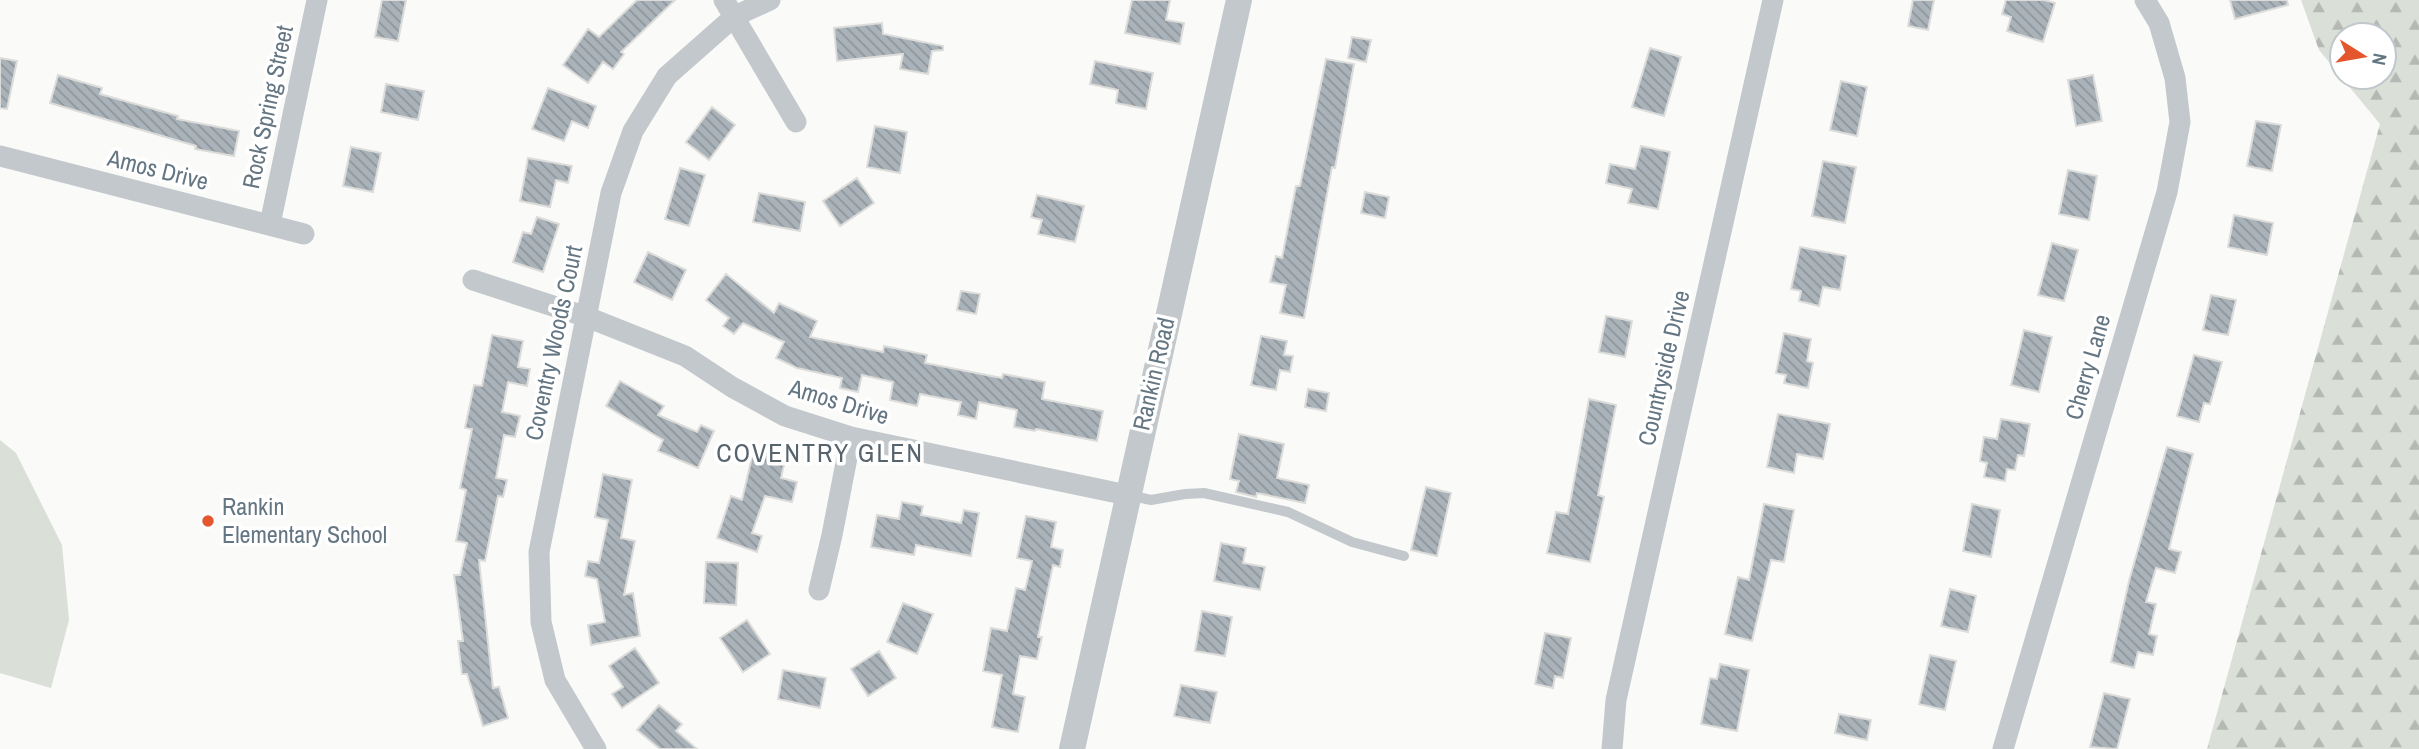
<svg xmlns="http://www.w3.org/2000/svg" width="2419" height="749" viewBox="0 0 2419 749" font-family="'Archivo Narrow',sans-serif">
	<defs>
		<pattern id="forest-firs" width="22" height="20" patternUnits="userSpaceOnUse" patternTransform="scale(1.75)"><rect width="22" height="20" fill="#dadfd7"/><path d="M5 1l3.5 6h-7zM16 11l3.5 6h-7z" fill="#b4b9b4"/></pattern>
		<pattern id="building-back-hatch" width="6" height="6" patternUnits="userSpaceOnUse" patternTransform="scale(1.75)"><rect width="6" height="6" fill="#aab3b9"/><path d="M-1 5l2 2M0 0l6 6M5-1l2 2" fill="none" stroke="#8e969c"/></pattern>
	</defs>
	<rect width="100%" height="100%" fill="#fafaf8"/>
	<path fill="url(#forest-firs)" fill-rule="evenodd" d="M2301,0H2419V749H2207L2380,124L2319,50ZM2342,35H2384V77H2342Z"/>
	<path fill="#dadfd7" d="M0,440L16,453L62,545L69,620L51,688L0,673Z"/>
	<path fill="url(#building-back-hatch)" stroke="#dcdcda" stroke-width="2" d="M382,0H406L398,41L375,37Z
		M637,0H675L621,52L624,54L613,69L603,62L588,83L563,65L588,29L599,37Z
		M1132,0H1170L1166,20L1184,23L1180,44L1125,33Z
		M1913,0H1934L1928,30L1908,26Z
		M2006,0H2044L2055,3L2043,42L2007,31L2011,17L2002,14Z
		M2230,0H2287L2288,5L2235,19Z
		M882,23L883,34L943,46V50L932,51L928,74L900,69L903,54L837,61L834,28Z
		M1352,37L1371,40L1366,62L1348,58Z
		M1650,48L1681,57L1664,116L1632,107Z
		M0,58L17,61L7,109L0,108Z
		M1326,59L1354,64L1335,168L1332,167L1304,318L1280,313L1286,285L1270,282L1276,256L1282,258L1296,186H1300Z
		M1095,61L1153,73L1146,109L1116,103L1118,90L1090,84Z
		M58,75L102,88L100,94L178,116L177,119L239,131L234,156L195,149L196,146L50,103Z
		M2093,75L2102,121L2076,126L2068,80Z
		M1841,81L1867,87L1857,136L1830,130Z
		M386,84L424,91L418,120L381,112Z
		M548,88L596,106L588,128L572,121L564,141L532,129Z
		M712,107L735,125L709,160L686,142Z
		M2256,121L2281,125L2272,171L2247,166Z
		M875,126L907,132L900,173L867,167Z
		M1641,146L1670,152L1658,209L1628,203L1632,189L1606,183L1610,164L1635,169Z
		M351,147L381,153L373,192L343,186Z
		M528,158L572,166L568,183L556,180L550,207L520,201Z
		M1823,161L1856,167L1845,223L1812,216Z
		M680,168L705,175L689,226L665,219Z
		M2068,170L2097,176L2089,220L2059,214Z
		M857,178L874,203L840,226L823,201Z
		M1365,192L1389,197L1385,218L1361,213Z
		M759,193L805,202L800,231L753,222Z
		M1037,195L1084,206L1075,242L1038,234L1042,220L1031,217Z
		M2234,215L2273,223L2267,255L2228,247Z
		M537,217L559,224L543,272L513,262L523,232L531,234Z
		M2052,243L2078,250L2064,301L2038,295Z
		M1800,247L1846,256L1840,290L1823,287L1819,306L1799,301L1801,291L1791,289Z
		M648,252L686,270L672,300L634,282Z
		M726,274L774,313L779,303L817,321L810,337L883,352L884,346L927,355L925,363L1002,378L1003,374L1045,382L1042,399L1103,411L1097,441L1036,429L1035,431L1014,427L1017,410L979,402L976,419L958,415L961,402L920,394L917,406L890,400L893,382L862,375L858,392L840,388L842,378L797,368L776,358L784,342L743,323L734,334L723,326L729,318L706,300Z
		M961,291L980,294L976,314L957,310Z
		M2211,295L2236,300L2228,335L2203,330Z
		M1606,316L1632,321L1625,357L1599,352Z
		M2024,330L2052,337L2039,392L2011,385Z
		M1784,333L1811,339L1807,361L1813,363L1808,388L1784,383L1786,375L1776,373Z
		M492,335L523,341L518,367L530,369L527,386L508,382L502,412L520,416L515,437L504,435L496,478L507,480L503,497L498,496L485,561L479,560L493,688L499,687L508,718L483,726L467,674H462L458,641H463L454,575H460L467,543L456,541L466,490L460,488L472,429L465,428L474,385L482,386Z
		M1261,336L1287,341L1284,355L1293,356L1290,372L1280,370L1276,390L1251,385Z
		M2194,355L2222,362L2210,404L2204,403L2199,422L2177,416Z
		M620,381L664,406L658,415L697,432L701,425L714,431L698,468L658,451L663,440L606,406Z
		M1308,389L1329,393L1326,411L1305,407Z
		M1589,399L1616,405L1598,495L1604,497L1590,562L1547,553L1556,512L1568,514Z
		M1778,414L1830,424L1823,459L1797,454L1794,473L1767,467Z
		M2001,419L2030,424L2024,456L2018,455L2015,470L2007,469L2005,481L1984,477L1987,463L1980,461L1984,437L1997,439Z
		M1239,434L1284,444L1277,478L1309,485L1305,503L1257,493L1256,497L1236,492L1239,481L1230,479Z
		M2167,447L2193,454L2169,549L2181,552L2175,573L2156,568L2146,602L2156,604L2149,634L2157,636L2153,655L2138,652L2134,668L2111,662L2129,581Z
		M754,448L786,456L781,478L797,482L792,502L765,496L752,533L762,536L757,552L717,538L731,496L742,500Z
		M603,474L632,480L621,538L635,541L624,595L633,593L640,636L591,645L588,625L605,622L597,579L585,576L588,561L599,563L608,520L595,517Z
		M1426,487L1451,493L1437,556L1411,550Z
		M902,502L923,506L921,515L961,523L964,510L979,513L971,556L916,545L914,555L871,547L877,515L899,519Z
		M1764,504L1794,510L1784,562L1771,560L1752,641L1725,634L1738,577L1749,580Z
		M1972,504L2000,510L1991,557L1963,551Z
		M1026,516L1056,522L1051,547L1063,550L1060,567L1053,565L1038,637H1042L1037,659L1020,656L1013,694L1025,697L1018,732L992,727L1002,675L983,671L991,628L1007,631L1016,588L1025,590L1032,561L1017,558Z
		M1221,543L1246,548L1243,563L1265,567L1260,590L1214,581Z
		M706,562L738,563L736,605L704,603Z
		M1950,589L1976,596L1968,632L1941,626Z
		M903,603L933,614L917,654L887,642Z
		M1202,611L1232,617L1225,656L1195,651Z
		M747,620L770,654L743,672L720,638Z
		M1545,633L1571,638L1563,678L1555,676L1553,688L1535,684Z
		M635,648L659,683L622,708L612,694L623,687L609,666Z
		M879,651L896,678L868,696L851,669Z
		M1930,655L1956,661L1945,710L1919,704Z
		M1720,664L1749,670L1737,731L1701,724L1710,678L1717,679Z
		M783,670L826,678L820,708L778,699Z
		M1181,685L1217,692L1210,723L1174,716Z
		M2104,693L2130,699L2117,749L2090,747Z
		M659,705L682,724L676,731L697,749H660L637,730Z
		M1839,714L1871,720L1867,740L1835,733Z"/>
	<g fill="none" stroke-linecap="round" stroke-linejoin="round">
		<path stroke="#c3c8cc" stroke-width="10" d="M1128,495L1151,500L1185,494L1204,493L1288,512L1352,542L1404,556"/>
		<path stroke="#c3c8cc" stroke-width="21" d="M724,0L796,122
			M0,156L304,234
			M270,224L317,0
			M473,280L587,317L685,356L732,387L785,416L851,437L1127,495
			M819,590L832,535L851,437
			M596,749L555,680L541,622L539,552L611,193L633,131L667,76L735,16L770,0
			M1612,749L1616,700L1773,0
			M2003,749L2167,192L2180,122L2175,78L2159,23L2145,0"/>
		<path stroke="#c3c8cc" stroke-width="26" d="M1072,749L1239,0"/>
	</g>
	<circle fill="#e4572e" stroke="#fff" stroke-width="2.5" cx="208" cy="521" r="7"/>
	<g text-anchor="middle" stroke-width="7" stroke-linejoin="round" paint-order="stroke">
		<g font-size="24" fill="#657683" stroke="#fff">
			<text transform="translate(268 107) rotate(-78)" y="8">Rock Spring Street</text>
			<text transform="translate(158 170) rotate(14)" y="8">Amos Drive</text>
			<text transform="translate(554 343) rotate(-78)" y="8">Coventry Woods Court</text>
			<text transform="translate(2088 367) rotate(-74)" y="8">Cherry Lane</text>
			<text transform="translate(1664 368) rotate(-77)" y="8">Countryside Drive</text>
			<text transform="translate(1154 374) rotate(-77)" y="8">Rankin Road</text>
			<text transform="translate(839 402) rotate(17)" y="8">Amos Drive</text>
		</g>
		<g font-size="24" fill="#657683" stroke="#fff" text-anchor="start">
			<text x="222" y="515">Rankin<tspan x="222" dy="28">Elementary School</tspan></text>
		</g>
		<g font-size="26" letter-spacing="2" fill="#57646e" stroke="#fff">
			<text x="820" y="462">COVENTRY GLEN</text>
		</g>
	</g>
	<g transform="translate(2363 56) rotate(101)"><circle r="33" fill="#ffffff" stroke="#c1c8cd" stroke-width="2"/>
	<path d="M0-5L12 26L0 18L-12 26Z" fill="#e4572e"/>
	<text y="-10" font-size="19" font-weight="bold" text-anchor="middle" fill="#657683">N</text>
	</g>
</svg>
